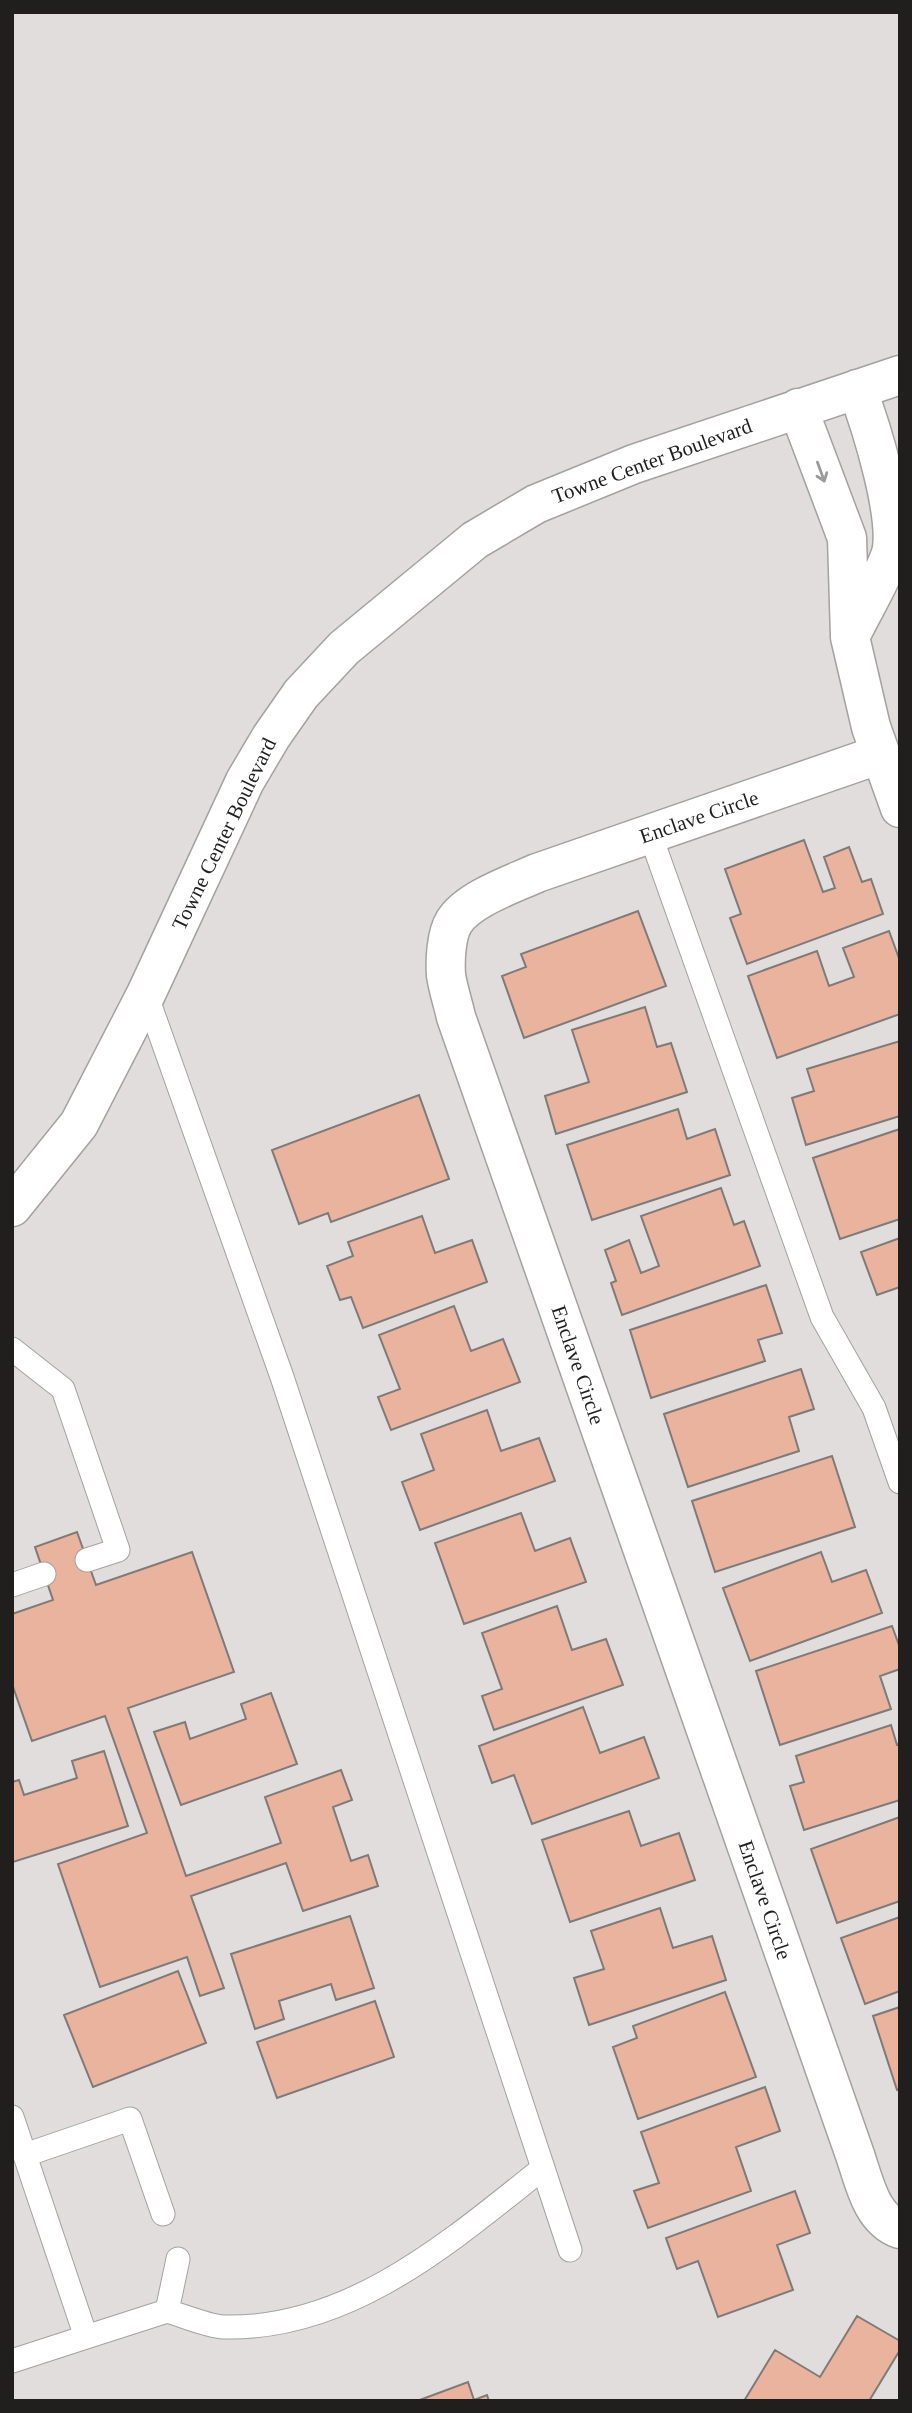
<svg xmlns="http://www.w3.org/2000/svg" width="912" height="2413" viewBox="0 0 912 2413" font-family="'Times New Roman',serif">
	<rect width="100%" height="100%" fill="#e1dddc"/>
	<path fill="#e9b39e" stroke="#7e7a79" stroke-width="2" d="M804,840L823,892L835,888L824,857L849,847L862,882L871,879L883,914L747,964L730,918L741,914L725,869Z
		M638,911L666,986L524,1038L502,976L526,967L521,954Z
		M889,931L900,961V1014L777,1058L748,976L817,951L829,986L854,977L843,948Z
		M645,1007L657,1047L671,1043L687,1092L556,1134L545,1096L589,1082L572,1030Z
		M900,1041V1116L806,1145L792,1098L814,1091L807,1069Z
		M419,1095L449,1179L331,1222L328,1213L299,1224L272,1150Z
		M678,1109L687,1139L715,1129L730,1175L592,1220L567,1145Z
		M900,1129V1219L840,1239L813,1158Z
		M721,1188L734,1225L744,1221L760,1266L622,1315L611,1283L616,1281L605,1250L629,1240L641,1273L659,1266L641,1216Z
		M422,1216L435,1253L472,1240L487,1282L363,1328L351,1297L340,1300L327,1266L353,1256L348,1242Z
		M900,1238V1287L877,1295L861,1252Z
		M766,1285L782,1333L758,1340L765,1361L651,1398L630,1330Z
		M454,1306L471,1351L503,1339L520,1382L391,1430L378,1397L400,1389L379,1335Z
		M801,1369L814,1409L789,1417L799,1451L688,1487L664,1414Z
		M487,1410L501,1451L539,1438L555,1481L420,1530L402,1482L434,1470L421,1434Z
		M832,1456L855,1527L715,1572L692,1501Z
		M521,1513L535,1551L570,1538L586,1582L464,1624L435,1543Z
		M77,1532L96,1585L192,1552L234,1672L128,1708L186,1876L281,1843L265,1797L341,1770L352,1800L333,1807L351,1861L368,1855L378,1886L303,1911L286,1863L191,1896L224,1988L200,1996L187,1957L100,1987L58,1864L147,1833L105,1716L32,1741L12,1684V1614L53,1600L35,1547Z
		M821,1552L832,1582L866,1570L882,1613L750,1661L723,1588Z
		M557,1606L572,1650L606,1639L623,1685L494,1730L482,1696L502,1689L482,1633Z
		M892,1626L900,1648V1669L880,1676L891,1709L780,1745L756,1671Z
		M271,1693L297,1764L181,1805L154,1732L185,1722L190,1739L246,1719L241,1704Z
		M583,1707L600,1753L644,1737L659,1778L532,1824L514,1775L492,1783L479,1746Z
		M891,1725L897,1745L900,1744V1800L804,1830L790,1786L804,1782L796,1756Z
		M104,1751L128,1826L13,1862L12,1782L19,1780L24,1795L77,1778L72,1761Z
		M629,1811L641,1846L679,1833L695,1880L570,1922L542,1840Z
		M900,1817V1901L837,1923L811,1849Z
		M660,1908L673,1948L712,1936L726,1980L589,2025L574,1978L604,1969L591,1931Z
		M350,1916L374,1988L336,2000L331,1984L279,2001L284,2019L255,2029L231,1954Z
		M900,1917V1991L865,2004L841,1938Z
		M178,1971L206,2043L93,2087L64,2015Z
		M725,1992L756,2077L638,2119L613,2047L637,2038L633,2026Z
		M375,2001L394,2057L277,2098L257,2042Z
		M900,2007V2089L897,2090L873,2016Z
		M765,2087L780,2131L736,2147L751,2191L648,2228L634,2191L659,2183L641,2132Z
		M795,2191L810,2233L777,2245L793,2290L718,2317L698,2261L677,2269L666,2238Z
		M857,2316L900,2341V2350L869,2401H744L775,2350L820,2377Z
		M468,2382L474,2400L487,2395L489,2401H417Z"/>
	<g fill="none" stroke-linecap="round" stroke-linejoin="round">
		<g stroke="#a5a1a0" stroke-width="25">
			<path id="service" d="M650,834L822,1317L874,1408L900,1482
				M146,994L282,1377L570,2250
				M12,1349L63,1389L118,1550L87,1560
				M12,1585L44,1574
				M12,2117L86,2337L167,2311L178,2259
				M25,2155L130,2119L163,2214
				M167,2311C185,2316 206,2326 224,2327C350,2330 451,2241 543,2168
				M12,2361L86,2337"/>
		</g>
		<g stroke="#a5a1a0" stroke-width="41">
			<path id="minor" d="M798,408L847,538L850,637C863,610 880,583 890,556C902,523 870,423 857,389
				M850,637L871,727L900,808
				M881,754L537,873C513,884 468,899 454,922C446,935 445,960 446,975C448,989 453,1003 456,1017L855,2155C864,2181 871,2219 900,2229
				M12,1207L79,1124L146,994L245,781L271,737L301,694L344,648L475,540L536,504L634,464L900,375"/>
		</g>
		<use href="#service" stroke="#fff" stroke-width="23"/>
		<use href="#minor" stroke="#fff" stroke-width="38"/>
	</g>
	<defs><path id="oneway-shaft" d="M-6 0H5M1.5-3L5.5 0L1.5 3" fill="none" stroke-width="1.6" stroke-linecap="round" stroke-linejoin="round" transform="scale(1.75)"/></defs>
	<use stroke="#9b9a9a" href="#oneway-shaft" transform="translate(821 472) rotate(70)"/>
	<g text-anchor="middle" stroke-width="6" stroke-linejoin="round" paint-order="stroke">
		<g font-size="21" fill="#201f1e" stroke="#fff">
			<text transform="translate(652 461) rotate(-20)" y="7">Towne Center Boulevard</text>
			<text transform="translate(699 817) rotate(-19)" y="7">Enclave Circle</text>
			<text transform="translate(224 834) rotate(-64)" y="7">Towne Center Boulevard</text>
			<text transform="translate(578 1365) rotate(71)" y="7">Enclave Circle</text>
			<text transform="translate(765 1900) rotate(71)" y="7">Enclave Circle</text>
		</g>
	</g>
	<rect width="912" height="2413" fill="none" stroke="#201f1e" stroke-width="28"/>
</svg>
